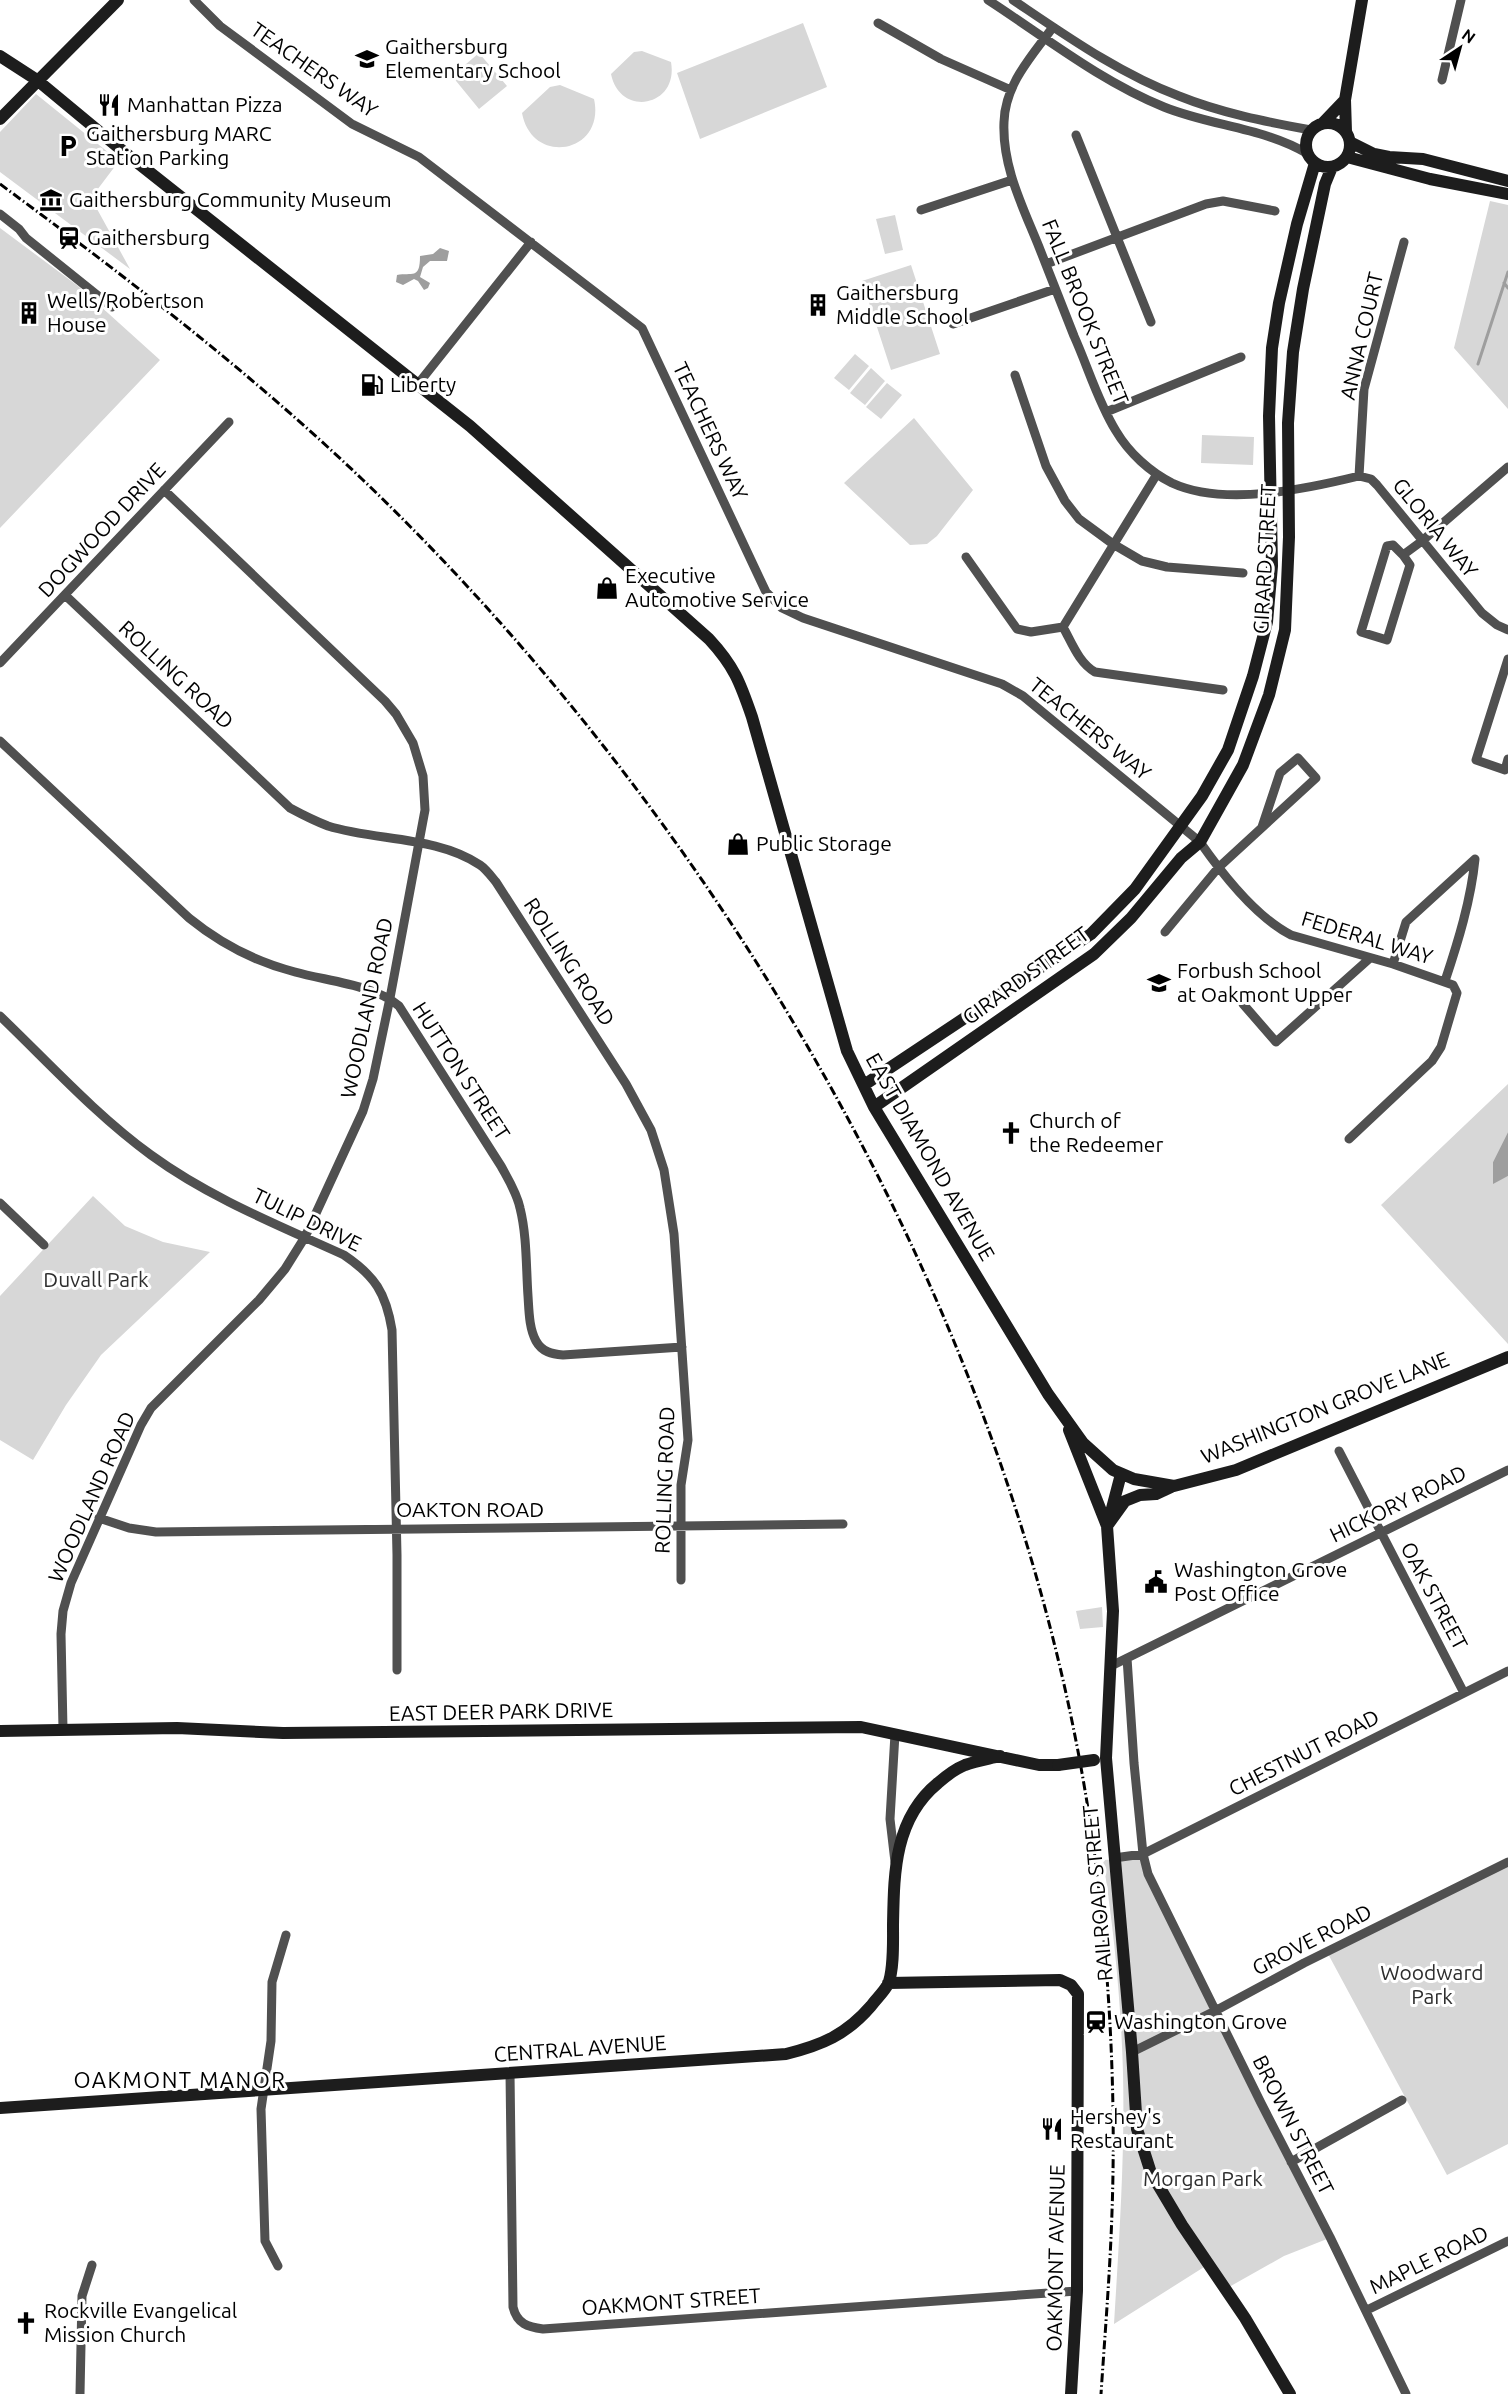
<svg xmlns="http://www.w3.org/2000/svg" width="1508" height="2394" viewBox="0 0 1508 2394" font-family="Ubuntu,sans-serif">
	<rect width="100%" height="100%" fill="#fff"/>
	<path fill="#d7d7d7" d="M803,23L827,87L700,139L677,73Z
		M642,51L671,62C679,107 620,118 611,74L634,52Z
		M479,53L507,86L479,109L452,76Z
		M560,85L594,99C606,153 532,167 522,113L550,87Z
		M36,94L119,161L91,198L130,269L0,172V132Z
		M1490,201L1508,205V409L1454,348Z
		M895,215L903,250L885,254L876,219Z
		M0,228L78,286L160,360L0,528Z
		M911,265L940,354L891,370L862,281Z
		M855,354L869,366L849,390L834,378Z
		M871,368L885,381L865,405L850,393Z
		M887,383L902,395L881,419L866,407Z
		M914,418L973,490L937,536L927,544L910,545L844,483Z
		M1202,435L1254,437L1253,465L1201,463Z
		M1508,1084V1132L1493,1162V1183L1508,1176V1344L1381,1205Z
		M93,1196L125,1226L163,1242L210,1252L101,1355L66,1405L33,1460L0,1440V1296Z
		M1102,1607L1103,1627L1080,1629L1076,1611Z
		M1139,1858L1211,2009L1327,2239L1284,2256L1229,2287L1212,2262L1114,2324C1119,2241 1125,2157 1123,2073C1121,2002 1114,1930 1103,1860Z
		M1508,1863V2144L1447,2175L1327,1952Z"/>
	<path fill="#9e9e9e" d="M440,248L449,251L447,261H430L423,267L420,277L430,283L428,288L424,290L418,281L414,279L403,285L396,282L397,275C412,272 420,280 420,256L433,254Z
		M1508,1132V1176L1493,1184V1162Z"/>
	<g fill="none" stroke-linecap="round" stroke-linejoin="round">
		<path stroke="#9e9e9e" stroke-width="3" d="M1504,283L1508,288
			M1478,364L1508,272"/>
		<path stroke="#505050" stroke-width="9" d="M194,0L220,26L352,124L419,157L642,328L766,592L782,608L803,618L1002,684L1023,696L1200,842C1223,875 1256,917 1291,935L1393,964L1453,985L1457,993L1441,1047L1432,1061L1349,1139
			M988,0C1045,37 1100,81 1164,107C1211,126 1265,128 1308,154
			M1013,0C1065,35 1120,74 1179,96C1221,113 1267,122 1311,130
			M878,23L941,59L1011,90
			M1053,27C1032,56 1005,84 1004,122C1002,167 1023,207 1039,247C1051,277 1062,306 1074,336C1088,367 1098,402 1116,431C1129,453 1150,472 1172,483C1224,507 1306,489 1359,476L1371,479L1377,485L1482,613L1497,625L1508,630
			M1442,80L1461,0
			M1076,135L1151,322
			M921,210L1012,180
			M0,214L19,229L26,238L112,307
			M1046,264L1206,204L1223,201L1275,211
			M953,324L1055,289
			M1015,375L1046,466L1065,501L1079,519L1113,544L1142,561L1167,567L1243,573
			M418,384L531,242
			M1106,412L1241,357
			M1359,476L1364,389L1404,242
			M1403,555L1410,565L1387,640L1361,632L1387,546L1393,545L1403,555L1422,541L1508,467
			M966,557L1017,629L1031,632L1063,627
			M65,595L290,808C303,815 315,821 328,826C376,841 437,836 480,865C486,869 491,876 496,882L626,1084L651,1130L664,1170L674,1234L688,1440L681,1485V1580
			M1063,627C1072,643 1079,663 1095,672L1223,690
			M1063,627L1157,474
			M1508,659L1476,760L1505,770L1508,759
			M0,663L229,422
			M0,741L189,918C221,944 256,962 295,972C327,981 375,985 399,1006L501,1166C508,1179 517,1193 520,1208C527,1236 526,1267 528,1296C529,1311 529,1328 536,1341C542,1352 552,1354 563,1355L682,1347
			M1165,932L1218,868L1316,778L1298,758L1280,773L1262,827
			M1393,964L1406,922L1475,859
			M1445,981C1458,942 1471,900 1475,859
			M1243,1004L1276,1042L1369,959
			M0,1016C49,1063 96,1115 151,1155C210,1198 278,1225 344,1255C375,1276 386,1293 392,1330L397,1555V1670
			M0,1203L44,1245
			M1339,1451L1464,1693
			M99,1518L129,1528L156,1532L843,1524
			M1127,1658L1134,1763L1143,1854L1148,1874L1261,2103L1330,2237L1406,2394
			M1111,1666L1508,1470
			M63,1729L61,1634L63,1611L71,1583L141,1425L151,1408L259,1300L285,1269L305,1237L363,1111L373,1079L390,998L425,810L423,776L413,743L396,714L385,701L164,490
			M1114,1858L1143,1854L1508,1671
			M895,1862L890,1819L895,1734
			M1132,2052L1215,2011L1304,1963L1508,1862
			M510,2073L513,2307C517,2324 528,2327 543,2329L1077,2291
			M1291,2162L1402,2100
			M278,2266L265,2241L261,2109L271,2041L272,1982L286,1935
			M1367,2310L1508,2241
			M80,2394L82,2296L92,2265"/>
		<path stroke="#1d1d1d" stroke-width="12" d="M0,56L37,80L119,148L470,426L709,639C734,666 740,682 752,717L847,1051L874,1107L1048,1394L1083,1443L1113,1470L1134,1479L1174,1486L1236,1470L1508,1357
			M0,119L118,0
			M1306 145a22 22 0 1 1 44 0a22 22 0 1 1-44 0Z
			M1323,123L1345,100
			M1346,132L1345,100L1362,0
			M1350,142L1374,154L1389,157L1423,159L1508,181
			M1347,157L1430,179L1508,194
			M864,1085L1091,934L1135,889L1202,796L1228,750L1253,676L1267,622L1272,566L1269,416L1272,348L1279,303L1297,224L1315,163
			M874,1107L1094,954L1131,918L1181,858L1200,842L1243,765L1269,695L1285,630L1289,537L1288,423L1293,352L1303,289L1325,184L1332,167
			M1069,1430L1107,1526L1113,1611L1106,1758L1132,2052L1137,2129L1151,2173L1182,2225L1245,2318L1290,2394
			M1110,1516L1121,1474
			M1107,1526L1125,1501L1140,1495L1156,1494L1171,1487
			M0,1731L177,1728L283,1733L861,1727L1039,1765H1058
			M888,1983L1060,1980L1071,1985L1078,1994L1077,2291L1071,2394
			M0,2108L786,2054C822,2045 846,2035 871,2006C876,1999 884,1992 888,1984C894,1970 893,1941 893,1925C894,1873 894,1819 938,1783C946,1776 955,1769 965,1765C976,1761 988,1759 1000,1756"/>
		<path stroke="#000" stroke-width="3" stroke-dasharray="9 3 1.5 3" stroke-linecap="butt" d="M0,184C126,277 250,372 363,480C738,840 1034,1354 1097,1873C1110,1985 1116,2099 1112,2212C1110,2273 1105,2333 1101,2394"/>
		<path stroke="#1d1d1d" stroke-width="12" d="M1058,1765L1094,1760"/>
	</g>
	<defs>
		<g id="school-bare" transform="scale(1.8)"><path d="M0-5L7-2L0 1L-7-2ZM-4 1L0 2.5L4 1V4Q0 6-4 4Z" fill="#000" stroke="#fff" stroke-width="2.5" paint-order="stroke"/></g>
		<g id="restaurant-bare" transform="scale(1.8)"><path d="M-5-6h1v4h1v-4h1v4h1v-4h1v5L-1.5 .5V6h-2V.5L-5-1ZM5-6V6H3V1.5H1.5Q1.5-4 5-6Z" fill="#000" stroke="#fff" stroke-width="2.5" paint-order="stroke"/></g>
		<g id="parking-bare" transform="scale(1.8)"><path d="M-3.5-5.5H1a3.5 3.5 0 0 1 0 7H-1V5.5H-3.5ZM-1-3.4V-.6H.8a1.4 1.4 0 0 0 0-2.8Z" fill="#000" stroke="#fff" stroke-width="2.5" paint-order="stroke"/></g>
		<g id="museum-bare" transform="scale(1.8)"><path d="M0-6L6-3V-2H-6V-3ZM-5-1h2V3h-2ZM-1-1h2V3h-2ZM3-1h2V3H3ZM-6 4H6V6H-6Z" fill="#000" stroke="#fff" stroke-width="2.5" paint-order="stroke"/></g>
		<g id="station-bare" transform="scale(1.8)"><path d="M-3-6H3Q5-6 5-4V2Q5 4 3 4L4.5 6H3L1.5 4h-3L-3 6H-4.5L-3 4Q-5 4-5 2V-4Q-5-6-3-6ZM-3.5-4v3h7v-3ZM-3.5 1v1.5H-2V1ZM2 1v1.5H3.5V1Z" fill="#000" stroke="#fff" stroke-width="2.5" paint-order="stroke"/></g>
		<g id="building-bare" transform="scale(1.8)"><path d="M-4-6H4V6H1V3H-1V6H-4ZM-2.5-4.3h1.7v1.8h-1.7ZM.8-4.3h1.7v1.8H.8ZM-2.5-1h1.7V.8h-1.7ZM.8-1h1.7V.8H.8Z" fill="#000" stroke="#fff" stroke-width="2.5" paint-order="stroke"/></g>
		<g id="fuel-bare" transform="scale(1.8)"><path d="M-5.5-6h7V0h2V4h1.3V-2.5L3-4.5l.8-.8L6-3V5H2.5V1h-1V6h-7ZM-4.2-4.7v3.2H.2V-4.7Z" fill="#000" stroke="#fff" stroke-width="2.5" paint-order="stroke"/></g>
		<g id="shop-bare" transform="scale(1.8)"><path d="M-5-2.5h2.3a2.7 3.5 0 0 1 5.4 0H5L5.5 6h-11ZM-1.5-2.5h3a1.5 2.3 0 0 0-3 0Z" fill="#000" stroke="#fff" stroke-width="2.5" paint-order="stroke"/></g>
		<g id="church-bare" transform="scale(1.8)"><path d="M-1.2-6h2.4v3.5h3.3v2.4h-3.3V6h-2.4V-.1h-3.3v-2.4h3.3Z" fill="#000" stroke="#fff" stroke-width="2.5" paint-order="stroke"/></g>
		<g id="civic-bare" transform="scale(1.8)"><path d="M-.6-6.5H3V-4.5H.6V-3L4-1V1h2V6H-6V1h2V-1L-.6-3ZM-1.2 2.5V6h2.4V2.5Z" fill="#000" stroke="#fff" stroke-width="2.5" paint-order="stroke"/></g>
	</defs>
	<g fill-rule="evenodd">
		<use href="#school-bare" x="367" y="59"/>
		<use href="#restaurant-bare" x="109" y="105"/>
		<use href="#parking-bare" x="68" y="146"/>
		<use href="#museum-bare" x="51" y="200"/>
		<use href="#station-bare" x="69" y="238"/>
		<use href="#building-bare" x="818" y="305"/>
		<use href="#building-bare" x="29" y="313"/>
		<use href="#fuel-bare" x="372" y="385"/>
		<use href="#shop-bare" x="607" y="588"/>
		<use href="#shop-bare" x="738" y="844"/>
		<use href="#school-bare" x="1159" y="983"/>
		<use href="#church-bare" x="1011" y="1133"/>
		<use href="#civic-bare" x="1156" y="1582"/>
		<use href="#station-bare" x="1096" y="2022"/>
		<use href="#restaurant-bare" x="1052" y="2129"/>
		<use href="#church-bare" x="26" y="2323"/>
	</g>
	<g text-anchor="middle" stroke-width="6" stroke-linejoin="round" paint-order="stroke">
		<g font-size="21" fill="#000" stroke="#fff" text-anchor="start">
			<text x="385" y="54">Gaithersburg<tspan x="385" dy="24">Elementary School</tspan></text>
			<text x="127" y="112">Manhattan Pizza</text>
			<text x="86" y="141">Gaithersburg MARC<tspan x="86" dy="24">Station Parking</tspan></text>
			<text x="69" y="207">Gaithersburg Community Museum</text>
			<text x="87" y="245">Gaithersburg</text>
			<text x="836" y="300">Gaithersburg<tspan x="836" dy="24">Middle School</tspan></text>
			<text x="47" y="308">Wells/Robertson<tspan x="47" dy="24">House</tspan></text>
			<text x="390" y="392">Liberty</text>
			<text x="625" y="583">Executive<tspan x="625" dy="24">Automotive Service</tspan></text>
			<text x="756" y="851">Public Storage</text>
			<text x="1177" y="978">Forbush School<tspan x="1177" dy="24">at Oakmont Upper</tspan></text>
			<text x="1029" y="1128">Church of<tspan x="1029" dy="24">the Redeemer</tspan></text>
			<text x="1174" y="1577">Washington Grove<tspan x="1174" dy="24">Post Office</tspan></text>
			<text x="1114" y="2029">Washington Grove</text>
			<text x="1070" y="2124">Hershey's<tspan x="1070" dy="24">Restaurant</tspan></text>
			<text x="44" y="2318">Rockville Evangelical<tspan x="44" dy="24">Mission Church</tspan></text>
		</g>
		<g font-size="21" fill="#000" stroke="#fff">
			<text transform="translate(314 70) rotate(35)" y="7">TEACHERS WAY</text>
			<text transform="translate(1085 312) rotate(68)" y="7">FALL BROOK STREET</text>
			<text transform="translate(1362 336) rotate(-77)" y="7">ANNA COURT</text>
			<text transform="translate(710 431) rotate(65)" y="7">TEACHERS WAY</text>
			<text transform="translate(1435 528) rotate(51)" y="7">GLORIA WAY</text>
			<text transform="translate(102 530) rotate(-47)" y="7">DOGWOOD DRIVE</text>
			<text transform="translate(1265 559) rotate(-87)" y="7">GIRARD STREET</text>
			<text transform="translate(176 675) rotate(43)" y="7">ROLLING ROAD</text>
			<text transform="translate(1090 729) rotate(39)" y="7">TEACHERS WAY</text>
			<text transform="translate(1367 938) rotate(17)" y="7">FEDERAL WAY</text>
			<text transform="translate(569 962) rotate(57)" y="7">ROLLING ROAD</text>
			<text transform="translate(1026 976) rotate(-36)" y="7">GIRARD STREET</text>
			<text transform="translate(367 1008) rotate(-78)" y="7">WOODLAND ROAD</text>
			<text transform="translate(461 1071) rotate(57)" y="7">HUTTON STREET</text>
			<text transform="translate(930 1157) rotate(60)" y="7">EAST DIAMOND AVENUE</text>
			<text transform="translate(307 1220) rotate(26)" y="7">TULIP DRIVE</text>
			<text transform="translate(1325 1408) rotate(-22)" y="7">WASHINGTON GROVE LANE</text>
			<text transform="translate(665 1480) rotate(-88)" y="7">ROLLING ROAD</text>
			<text transform="translate(92 1497) rotate(-66)" y="7">WOODLAND ROAD</text>
			<text transform="translate(1398 1504) rotate(-26)" y="7">HICKORY ROAD</text>
			<text x="470" y="1517">OAKTON ROAD</text>
			<text transform="translate(1434 1596) rotate(62)" y="7">OAK STREET</text>
			<text transform="translate(501 1712) rotate(-1)" y="7">EAST DEER PARK DRIVE</text>
			<text transform="translate(1304 1753) rotate(-27)" y="7">CHESTNUT ROAD</text>
			<text transform="translate(1098 1893) rotate(-95)" y="7">RAILROAD STREET</text>
			<text transform="translate(1312 1940) rotate(-27)" y="7">GROVE ROAD</text>
			<text transform="translate(580 2049) rotate(-4)" y="7">CENTRAL AVENUE</text>
			<text transform="translate(1293 2125) rotate(63)" y="7">BROWN STREET</text>
			<text transform="translate(1056 2258) rotate(-89)" y="7">OAKMONT AVENUE</text>
			<text transform="translate(1429 2260) rotate(-26)" y="7">MAPLE ROAD</text>
			<text transform="translate(671 2302) rotate(-4)" y="7">OAKMONT STREET</text>
		</g>
		<g font-size="21" fill="#2e2e2e" stroke="#fff">
			<text x="96" y="1287">Duvall Park</text>
			<text x="1432" y="1980">Woodward<tspan x="1432" dy="24">Park</tspan></text>
			<text x="1203" y="2186">Morgan Park</text>
		</g>
		<g font-size="22" letter-spacing="1.5" fill="#000" stroke="#fff">
			<text x="180" y="2088">OAKMONT MANOR</text>
		</g>
	</g>
	<g transform="translate(1460 48) rotate(36)" stroke="#ffffff" stroke-width="4.5" paint-order="stroke">
	<path d="M0-4.5L10 22L0 15L-10 22Z" fill="#000000"/>
	<text y="-9" font-size="16" font-weight="bold" text-anchor="middle" fill="#000000">N</text>
	</g>
</svg>
